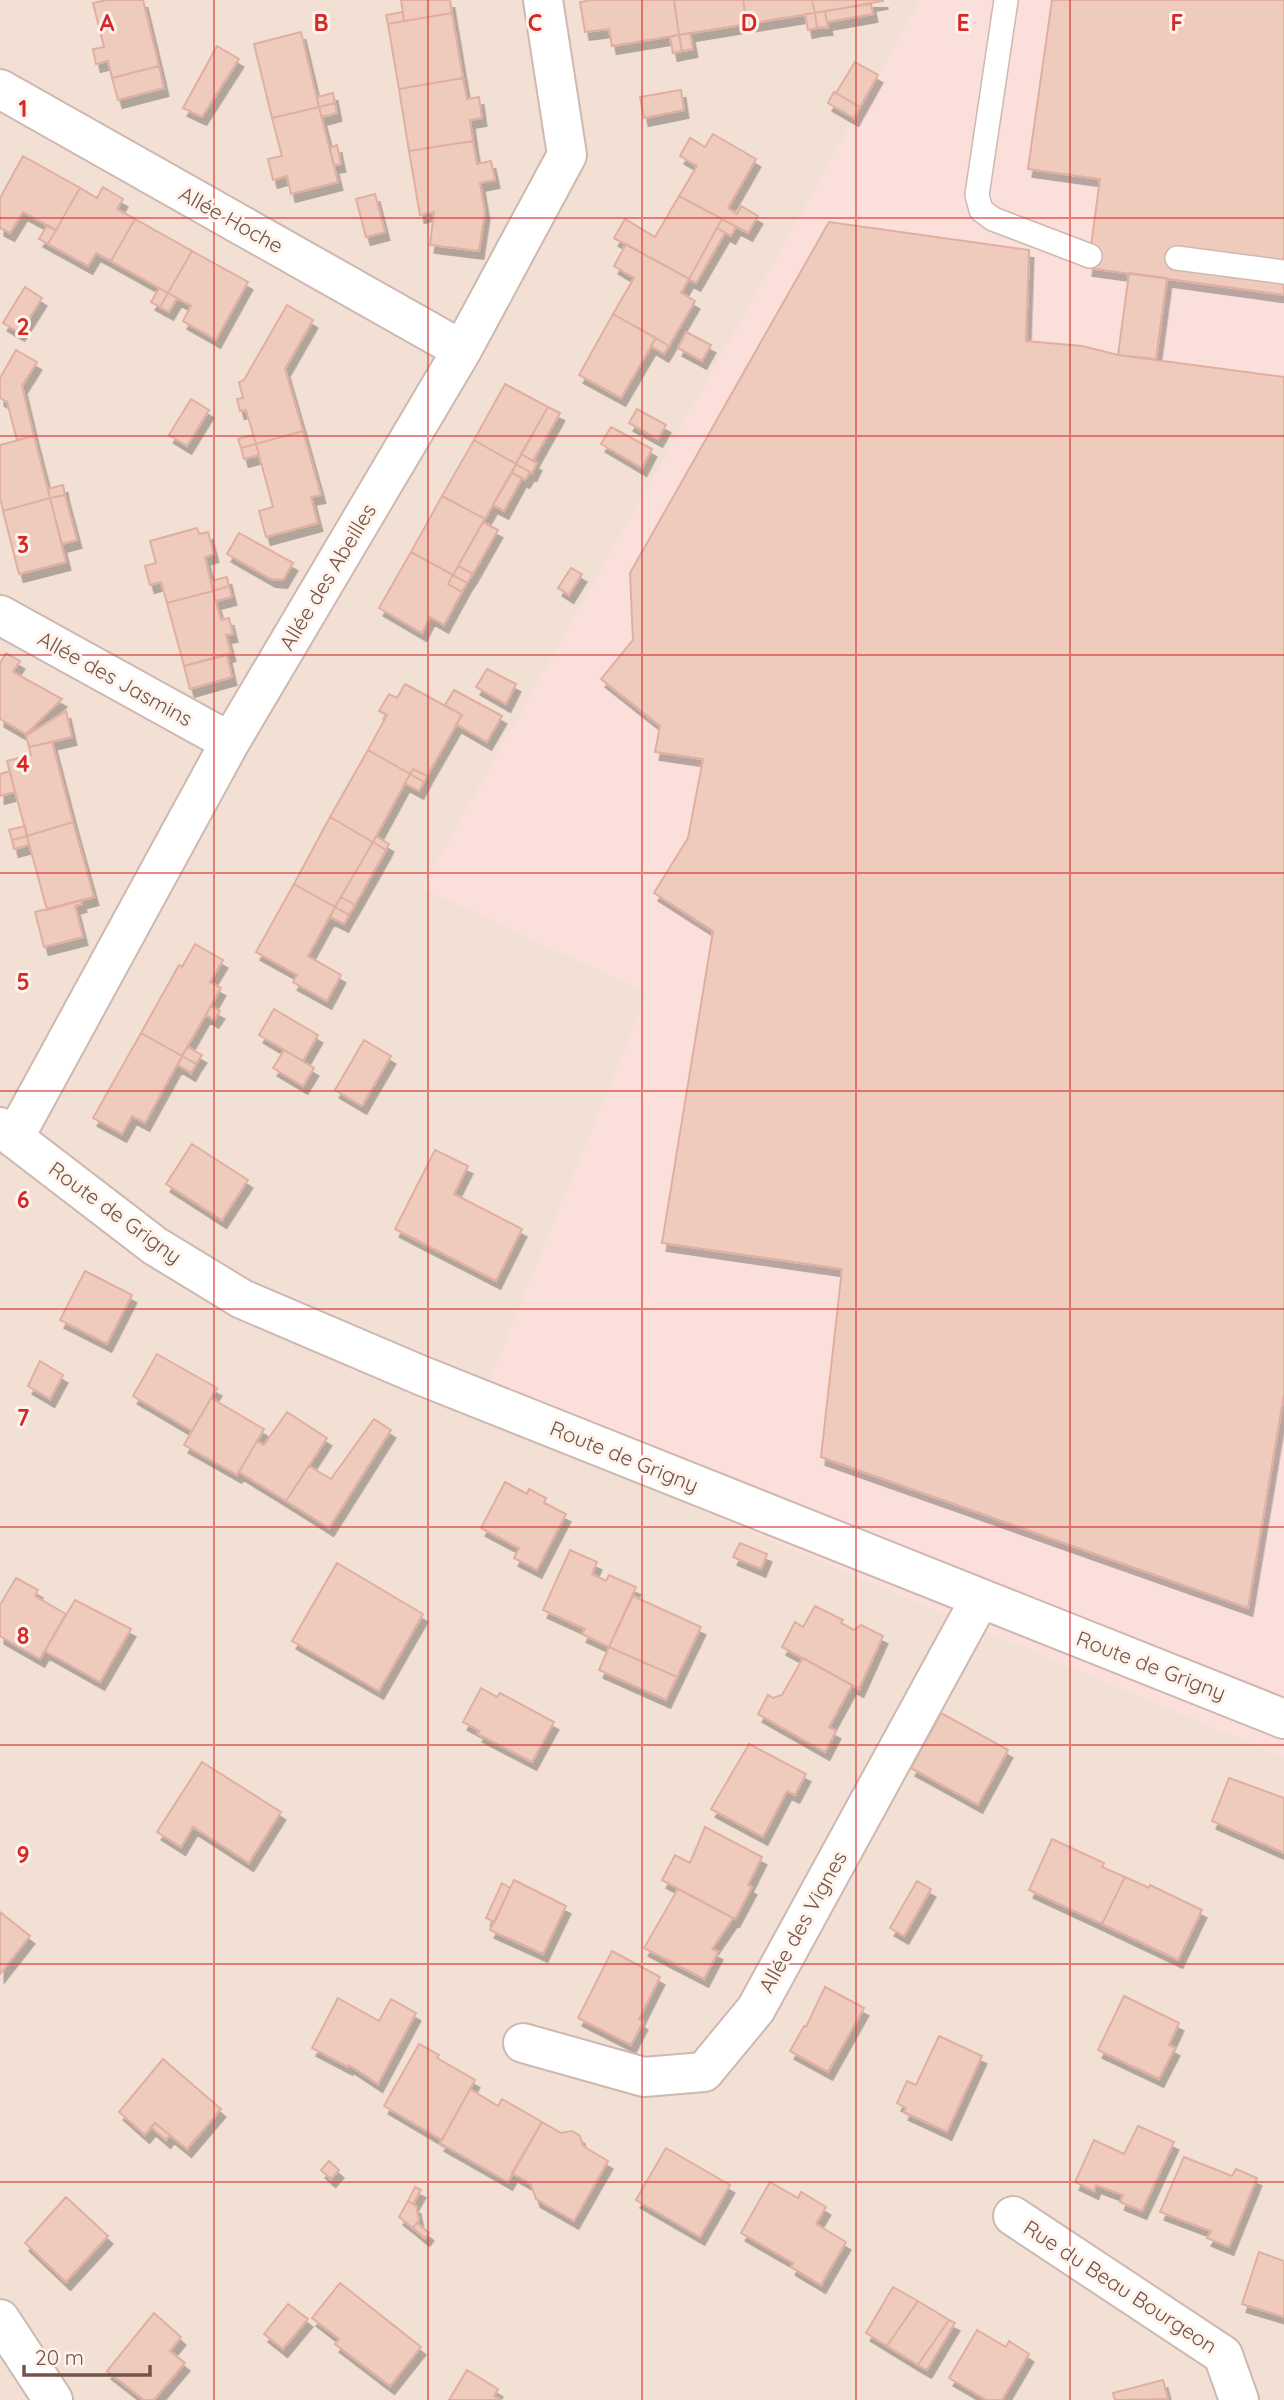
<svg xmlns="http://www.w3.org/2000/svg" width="1284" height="2400" viewBox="0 0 1284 2400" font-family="Quicksand,sans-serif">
	<defs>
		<filter id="shadow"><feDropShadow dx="4.5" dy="8" stdDeviation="0" flood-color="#0004"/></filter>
	</defs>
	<rect width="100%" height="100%" fill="#fbf0e5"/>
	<path fill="#f2e0d4" d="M0,0H921L423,888L648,993L476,1415L1284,1757V2400H0Z"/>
	<path fill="#fbdfda" d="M921,0H1284V1757L476,1415L648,993L422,888Z"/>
	<path fill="#efcbbe" stroke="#e1afa0" stroke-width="2" filter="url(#shadow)" d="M107,0H143L159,66L112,78L108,61L96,64L93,49L104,47L93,3Z
		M401,0H450L452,13L404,21Z
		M592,0H674L679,35L612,46L609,29L585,32L580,2Z
		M674,0H743L747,24L679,35Z
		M743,0H812L815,13L747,24Z
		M812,0H883V1L815,13Z
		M1052,0H1284V295L1088,268L1100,179L1028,169Z
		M871,4L873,14L827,22L825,11Z
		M825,11L828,27L817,28L815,13Z
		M403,12L404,21L388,24L386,15Z
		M452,13L463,78L399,89L388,24Z
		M815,13L817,28L808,30L805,14Z
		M301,32L319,107L272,118L254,44Z
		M690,33L693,49L682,51L679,35Z
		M679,35L682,51L673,53L670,37Z
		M217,46L239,59L202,117L183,108Z
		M855,62L878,75L860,107L836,93Z
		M159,66L164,88L118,100L112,78Z
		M463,78L467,99L479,97L482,118L470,120L473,141L409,151L399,89Z
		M681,90L684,110L644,118L640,97Z
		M834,92L860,107L854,118L828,103Z
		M333,93L335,103L319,107L317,97Z
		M335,103L337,113L322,117L319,107Z
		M319,107L338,182L291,194L287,176L273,180L268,159L282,156L272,118Z
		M713,134L756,159L728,208L737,214L741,206L758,216L748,233L679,196L697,166L680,156L690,138L705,147Z
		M473,141L477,164L491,161L495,180L480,183L485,212L479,251L430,245L434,212L420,215L409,151Z
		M337,145L341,164L334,165L330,148Z
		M23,156L80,188L56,230L23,212L10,233L0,228V198Z
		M103,187L123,199L117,209L135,219L111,261L96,253L88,266L48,244L80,188L97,198Z
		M375,194L385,232L366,237L356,199Z
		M679,196L722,219L689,279L614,238L625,219L655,237Z
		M135,219L192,251L168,293L111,261Z
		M722,219L736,227L731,236L717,228Z
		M829,222L1029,250L1026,341L1082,346L1118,355L1284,377V1394L1248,1608L821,1457L842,1269L662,1243L713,931L654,893L688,838L703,759L655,752L660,726L601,679L633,640L630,573Z
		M47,226L56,230L48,244L39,239Z
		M717,228L725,233L696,283L689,279Z
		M626,244L689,279L681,293L695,301L669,346L613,314L634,278L614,266Z
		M192,251L248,282L216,340L183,321L191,306L168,293Z
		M1129,273L1167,278L1156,359L1118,355Z
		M25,287L42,298L20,333L3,323Z
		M159,288L168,293L160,307L151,302Z
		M168,293L177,298L169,312L160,307Z
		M287,305L313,320L285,369L303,431L256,444L246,410L240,411L237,399L243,398L239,382L244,380Z
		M613,314L656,338L621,398L579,375Z
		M686,332L711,345L702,361L678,348Z
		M656,338L669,346L664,354L651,346Z
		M16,350L37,362L22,386L34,436L17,440L7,402L0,398V378Z
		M505,384L548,407L516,464L474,440Z
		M191,399L209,410L187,446L169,435Z
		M548,407L560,413L533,461L521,454Z
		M637,409L666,425L658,439L629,423Z
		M611,427L652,449L642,468L601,444Z
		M303,431L321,495L311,497L318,523L266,537L259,511L273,507L256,444Z
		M253,435L256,444L241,448L238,439Z
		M34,436L50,498L3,511L0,497V445Z
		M474,440L516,464L485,519L442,496Z
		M256,444L259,455L244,459L241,448Z
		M521,454L537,463L532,473L516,464Z
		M516,464L530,472L525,480L512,473Z
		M512,473L522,478L504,511L493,505Z
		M63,485L65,495L50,498L48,489Z
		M65,495L77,540L62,544L50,498Z
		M442,496L485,519L453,575L411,552Z
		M50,498L66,562L19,574L3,511Z
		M483,522L498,530L473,574L458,566Z
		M197,528L199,534L208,532L214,554L205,557L213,591L167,603L161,582L150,585L145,566L156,563L150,541Z
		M239,533L293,563L283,580L271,579L227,554Z
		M411,552L453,575L448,584L462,592L444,625L430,617L422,633L379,608Z
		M458,566L473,574L467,583L453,575Z
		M571,568L582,574L569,595L558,588Z
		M453,575L467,583L462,592L448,584Z
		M227,577L229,586L213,591L211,581Z
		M229,586L232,597L216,601L213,591Z
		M213,591L221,620L229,618L233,634L226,635L231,653L184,666L167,603Z
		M6,653L20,661L13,672L62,699L26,734L0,719V663Z
		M227,655L232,677L190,689L184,666Z
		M487,669L516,684L506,704L476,687Z
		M405,684L462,715L427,776L413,769L410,774L368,750L387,715L379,711L389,694L397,698Z
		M454,690L502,716L487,742L456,724L462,715L445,705Z
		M66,711L72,737L29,747L26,736Z
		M52,742L73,822L27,836L7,761L31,755L29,747Z
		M368,750L410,774L373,842L330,817Z
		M413,769L427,776L424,782L410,774Z
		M10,771L15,792L0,796V774Z
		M410,774L424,782L419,791L405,783Z
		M330,817L373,842L335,907L294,884Z
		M73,822L94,897L47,910L27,836Z
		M25,826L27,836L12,840L9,830Z
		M27,836L29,845L14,849L12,840Z
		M376,836L389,844L386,850L373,842Z
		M373,842L386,850L355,905L341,897Z
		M294,884L335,907L308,956L341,975L327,1001L293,982L297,975L256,952Z
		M341,897L355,905L349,915L335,907Z
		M81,900L82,904L75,906L83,937L44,947L35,912Z
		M335,907L349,915L344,924L330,917Z
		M195,944L223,960L210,982L221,988L182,1056L141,1033L179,965L182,967Z
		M211,1006L220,1011L214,1020L206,1015Z
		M274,1009L318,1035L303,1061L259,1035Z
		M141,1033L182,1056L145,1123L132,1116L122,1134L93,1118Z
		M364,1040L391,1056L362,1106L335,1090Z
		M188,1047L202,1055L196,1064L182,1056Z
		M284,1050L314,1068L303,1086L273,1068Z
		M182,1056L196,1064L191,1073L178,1065Z
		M192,1144L248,1180L222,1220L166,1184Z
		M435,1150L468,1166L454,1194L522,1229L496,1281L395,1229Z
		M85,1271L132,1295L107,1344L60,1320Z
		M157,1354L217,1388L192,1431L133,1396Z
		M40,1361L63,1375L50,1399L28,1386Z
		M211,1398L264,1429L237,1475L184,1445Z
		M287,1412L327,1438L286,1501L239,1472L257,1441L264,1445Z
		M374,1419L391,1430L329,1528L286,1501L309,1466L331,1479Z
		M505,1482L527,1494L529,1489L546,1498L544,1503L566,1514L537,1570L514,1558L519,1548L481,1528Z
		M740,1543L767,1554L761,1569L733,1557Z
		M570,1550L597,1562L592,1574L606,1581L609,1575L636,1587L609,1647L582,1634L585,1629L543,1610Z
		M337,1563L423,1614L379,1691L292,1641Z
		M16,1578L38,1590L35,1596L66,1614L40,1659L0,1636V1605Z
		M633,1596L701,1627L677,1677L609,1647Z
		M75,1600L131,1629L100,1682L45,1651Z
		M815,1606L843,1620L841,1623L854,1630L861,1625L883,1636L859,1689L782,1647L795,1622L803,1627Z
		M609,1647L677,1677L666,1700L599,1670Z
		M803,1658L852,1685L829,1727L836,1731L825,1752L758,1714L768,1695L773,1698L782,1695Z
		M481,1688L497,1697L500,1693L554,1722L532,1762L478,1734L480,1731L463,1722Z
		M941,1713L1008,1750L978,1805L911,1768Z
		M749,1744L806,1774L795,1795L787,1791L763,1837L711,1809Z
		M202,1762L281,1812L249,1863L193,1827L181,1847L157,1832Z
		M1229,1778L1284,1798V1853L1212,1821Z
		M705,1827L762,1857L748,1885L752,1887L735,1919L662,1880L675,1855L690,1863Z
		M1052,1839L1104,1863L1102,1867L1125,1877L1102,1924L1029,1890Z
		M1125,1877L1149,1888L1150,1885L1202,1910L1178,1960L1102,1924Z
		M514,1880L566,1906L543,1954L490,1930Z
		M917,1881L931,1889L904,1936L890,1928Z
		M502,1883L510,1888L495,1922L486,1918Z
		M678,1889L733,1918L712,1949L718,1952L704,1979L644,1948Z
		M0,1912L30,1936L0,1974Z
		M612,1951L660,1977L639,2019L643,2022L631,2045L578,2018Z
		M825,1987L864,2008L828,2072L790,2051L804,2026L806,2027Z
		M1124,1996L1179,2023L1169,2045L1175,2048L1159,2079L1098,2050Z
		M338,1998L379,2021L391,1999L416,2013L378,2084L349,2065L348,2067L312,2048Z
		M939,2036L982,2056L947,2132L904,2112L906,2108L897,2103L907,2081L916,2085Z
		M419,2044L439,2055L437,2058L475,2080L442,2140L384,2106Z
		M163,2059L221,2109L187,2149L155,2123L145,2135L119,2112Z
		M470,2089L498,2106L502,2099L542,2122L508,2182L440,2143Z
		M542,2122L561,2133L572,2131L580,2136L583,2146L608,2161L574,2221L536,2199L531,2184L512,2173Z
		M155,2123L170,2135L166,2140L151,2127Z
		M1138,2126L1174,2142L1142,2211L1120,2202L1123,2195L1096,2185L1094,2191L1075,2182L1094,2140L1124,2154Z
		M666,2148L730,2185L700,2237L636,2200Z
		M1184,2157L1232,2176L1236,2169L1257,2178L1229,2247L1207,2238L1211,2231L1160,2212Z
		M329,2161L339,2170L331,2179L321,2170Z
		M770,2182L798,2198L801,2192L826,2207L816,2224L846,2242L821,2285L791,2267L793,2263L741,2233Z
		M415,2187L421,2190L413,2204L408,2201Z
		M66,2197L108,2236L66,2282L25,2243Z
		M408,2201L416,2206L419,2220L413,2228L399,2217Z
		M417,2223L429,2233L425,2238L413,2228Z
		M1259,2252L1284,2261V2317L1242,2304Z
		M340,2283L421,2347L390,2386L335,2344L339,2339L312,2318Z
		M893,2287L918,2301L887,2346L866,2333Z
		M918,2301L949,2320L918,2365L887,2346Z
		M288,2304L308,2319L283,2349L264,2334Z
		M154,2313L181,2337L170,2351L185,2363L154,2400H144L107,2371Z
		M949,2320L955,2323L927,2370L918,2365Z
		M977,2330L1006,2347L1009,2341L1029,2354L1002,2400H987L949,2378Z
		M467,2370L498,2389L494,2396L501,2400H449Z
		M1163,2380L1168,2399L1115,2400L1113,2393Z"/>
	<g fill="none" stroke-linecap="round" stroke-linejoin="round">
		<g stroke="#ceb8af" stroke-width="26">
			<path id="lane" d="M1006,0L977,195L981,210L993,219L1090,256
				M1177,258L1284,272"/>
		</g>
		<g stroke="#ceb8af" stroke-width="42">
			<path id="street" d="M0,89L462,350
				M0,615L230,742
				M0,1127L155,1246L242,1299L420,1375L1284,1719
				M14,1138L230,742L462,350L567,155L543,0
				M523,2043L644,2077L704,2072L756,2009L980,1599
				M1013,2216L1223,2355L1239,2400
				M0,2319L53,2400"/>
		</g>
		<use href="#lane" stroke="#fff" stroke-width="23"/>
		<use href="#street" stroke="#fff" stroke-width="38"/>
	</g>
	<path fill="none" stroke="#d62828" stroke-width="2" stroke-opacity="0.55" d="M214,0V2400M428,0V2400M642,0V2400M856,0V2400M1070,0V2400M0,218H1284M0,436H1284M0,655H1284M0,873H1284M0,1091H1284M0,1309H1284M0,1527H1284M0,1745H1284M0,1964H1284M0,2182H1284"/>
	<g text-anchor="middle" stroke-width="6" stroke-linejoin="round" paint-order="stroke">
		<g font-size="21" fill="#73544c" stroke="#fef4eb">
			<text transform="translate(231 220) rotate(29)" y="7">Allée Hoche</text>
			<text transform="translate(328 577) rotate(-59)" y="7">Allée des Abeilles</text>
			<text transform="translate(115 679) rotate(29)" y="7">Allée des Jasmins</text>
			<text transform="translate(115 1213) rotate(36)" y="7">Route de Grigny</text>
			<text transform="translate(624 1457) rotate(22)" y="7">Route de Grigny</text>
			<text transform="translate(1151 1666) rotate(21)" y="7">Route de Grigny</text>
			<text transform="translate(803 1922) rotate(-61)" y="7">Allée des Vignes</text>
			<text transform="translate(1120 2287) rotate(33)" y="7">Rue du Beau Bourgeon</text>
		</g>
	</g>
	<g font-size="23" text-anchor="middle" font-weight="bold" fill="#d62828" stroke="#fef4eb" stroke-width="6" stroke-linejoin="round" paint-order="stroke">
		<text x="107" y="31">A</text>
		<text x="321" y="31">B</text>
		<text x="535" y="31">C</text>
		<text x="749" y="31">D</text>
		<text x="963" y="31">E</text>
		<text x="1177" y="31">F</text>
		<text x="23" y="117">1</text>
		<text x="23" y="335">2</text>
		<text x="23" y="553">3</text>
		<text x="23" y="772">4</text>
		<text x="23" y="990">5</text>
		<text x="23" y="1208">6</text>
		<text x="23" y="1426">7</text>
		<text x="23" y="1644">8</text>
		<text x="23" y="1863">9</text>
	</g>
	<path d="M24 2365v10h126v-10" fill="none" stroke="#73544c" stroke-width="3.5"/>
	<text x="35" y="2365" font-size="21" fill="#73544c" stroke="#fef4eb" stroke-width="5" paint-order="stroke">20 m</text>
</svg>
